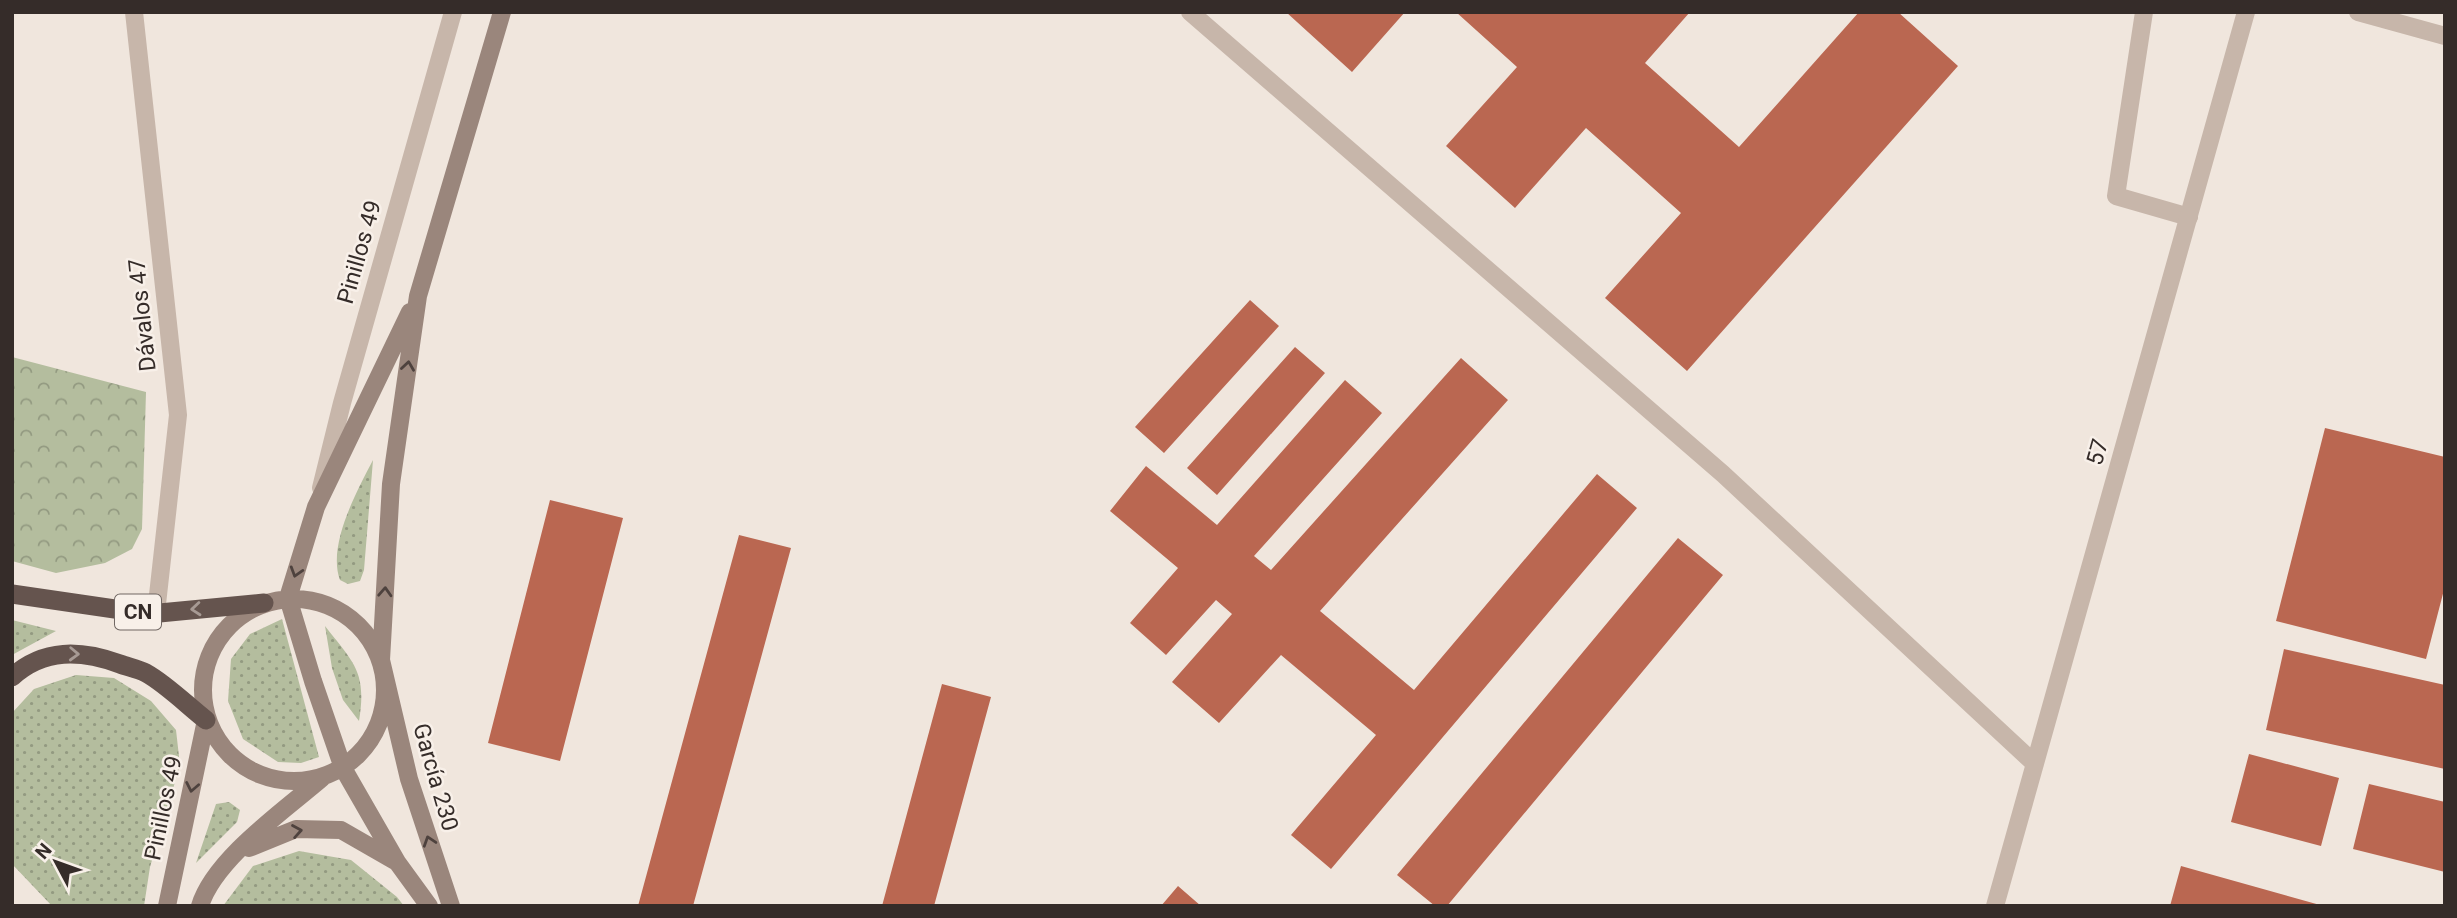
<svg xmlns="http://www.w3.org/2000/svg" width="2457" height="918" viewBox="0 0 2457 918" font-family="Roboto,sans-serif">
	<defs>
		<pattern id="grass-dots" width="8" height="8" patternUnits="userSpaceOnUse" patternTransform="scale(1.75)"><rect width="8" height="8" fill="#b4bd9e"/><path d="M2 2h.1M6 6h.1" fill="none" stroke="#939a81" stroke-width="1.8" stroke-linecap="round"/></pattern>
		<pattern id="park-crowns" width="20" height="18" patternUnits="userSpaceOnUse" patternTransform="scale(1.75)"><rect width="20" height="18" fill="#b4bd9e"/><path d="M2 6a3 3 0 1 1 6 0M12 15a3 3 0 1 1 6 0" fill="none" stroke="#939a81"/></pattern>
	</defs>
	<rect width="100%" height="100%" fill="#f0e6dd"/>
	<path fill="url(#grass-dots)" d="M373,460L364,570L360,581L348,584L340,580C327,545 357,491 373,460Z
		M282,619L319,757L301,763L278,762L243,739L228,701L231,659L250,634Z
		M12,620L56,631L12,655Z
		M325,626C354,663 367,672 359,721L343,700L332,668Z
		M76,675L114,678L151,701L176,730L180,765L150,867L144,906H52L12,864V713L34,689Z
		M229,802L240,810L237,822L196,863L216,804Z
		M299,851L351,860L397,897L404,906H223L253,866Z"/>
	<path fill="url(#park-crowns)" d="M12,357L146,392L142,529L132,549L105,563L56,573L12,561Z"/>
	<path fill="#ba6751" d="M1286,12H1405L1352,72Z
		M1456,12H1690L1645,63L1739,147L1859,12H1898L1958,66L1687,371L1605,298L1681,213L1586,128L1515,208L1446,146L1517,67Z
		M1250,300L1279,326L1164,453L1135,427Z
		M1295,347L1325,373L1217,495L1187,468Z
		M1461,358L1508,400L1320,611L1414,690L1597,474L1637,508L1331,869L1291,835L1376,735L1281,655L1219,723L1172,682L1232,614L1216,600L1166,655L1130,623L1178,568L1110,511L1146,466L1217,525L1345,380L1382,413L1254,556L1271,570Z
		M2325,428L2445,457V586L2426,659L2276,621Z
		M550,500L623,518L560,761L488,743Z
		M739,535L791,548L693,906H638Z
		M1678,538L1723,575L1447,906H1435L1397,875Z
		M2284,649L2445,685V769L2266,730Z
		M942,684L991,697L934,906H882Z
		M2249,754L2339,778L2321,846L2231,822Z
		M2369,784L2445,802V872L2353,849Z
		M2181,866L2320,905V906H2170Z
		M1178,886L1201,906H1161Z"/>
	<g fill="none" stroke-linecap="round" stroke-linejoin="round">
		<path stroke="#c7b6aa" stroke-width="18" d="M2144,12L2116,196L2189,217
			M2358,12L2445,36"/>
		<path stroke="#c7b6aa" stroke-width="18" d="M134,12L178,415L156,613
			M1190,12L1723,474L2035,764
			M321,488L342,403L453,12
			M1995,906L2246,12"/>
		<path stroke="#9a867c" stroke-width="18" d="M410,312L316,507L288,598L313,681L343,768L397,862L429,906
			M203 690a91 91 0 1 1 182 0a91 91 0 1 1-182 0Z
			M249,848L296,829L341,830L395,861
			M167,906L206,720
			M200,906C214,859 285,810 322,778
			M451,906L409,779L381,660L391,484L418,296L502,12"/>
		<path stroke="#65544e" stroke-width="19" d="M12,594L149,614L264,603
			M12,677C44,648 81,650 120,664C128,667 138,669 146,673C166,684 188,706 206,720"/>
	</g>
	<defs><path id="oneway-chevron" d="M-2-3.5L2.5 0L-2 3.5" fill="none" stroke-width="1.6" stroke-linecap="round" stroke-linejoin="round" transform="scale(1.75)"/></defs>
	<g stroke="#4e423e">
		<use href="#oneway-chevron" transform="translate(408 366) rotate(-82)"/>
		<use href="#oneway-chevron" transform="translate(296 572) rotate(107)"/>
		<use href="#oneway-chevron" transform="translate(385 592) rotate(-87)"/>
		<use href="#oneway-chevron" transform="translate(192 787) rotate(101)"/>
		<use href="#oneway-chevron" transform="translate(297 831) rotate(-10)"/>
		<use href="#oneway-chevron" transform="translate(429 841) rotate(-108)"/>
	</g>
	<g stroke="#a79a94">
		<use href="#oneway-chevron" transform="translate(196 609) rotate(175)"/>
		<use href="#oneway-chevron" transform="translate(74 654) rotate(2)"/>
	</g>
	<g text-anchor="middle" stroke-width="5" stroke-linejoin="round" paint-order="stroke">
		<rect fill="#f8f0e9" stroke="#706763" stroke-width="2" x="115" y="594.5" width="46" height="35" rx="5"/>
		<g font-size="21" font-weight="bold" fill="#352c29">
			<text x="138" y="619">CN</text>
		</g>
		<g font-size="23" fill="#352c29" stroke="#f8f0e9">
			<text transform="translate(359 252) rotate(-74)" y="8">Pinillos 49</text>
			<text transform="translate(142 315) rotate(-96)" y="8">Dávalos 47</text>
			<text transform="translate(2097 452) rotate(-74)" y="8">57</text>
			<text transform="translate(436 777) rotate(74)" y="8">García 230</text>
			<text transform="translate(163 808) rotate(-78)" y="8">Pinillos 49</text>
		</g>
	</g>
	<rect width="2457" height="918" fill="none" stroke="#352c29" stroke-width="28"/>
	<g transform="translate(56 862) rotate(311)" stroke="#f8f0e9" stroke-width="5" paint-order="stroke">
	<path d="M0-5L12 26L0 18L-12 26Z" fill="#352c29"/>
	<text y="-10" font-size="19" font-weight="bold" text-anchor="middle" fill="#352c29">N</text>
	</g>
</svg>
